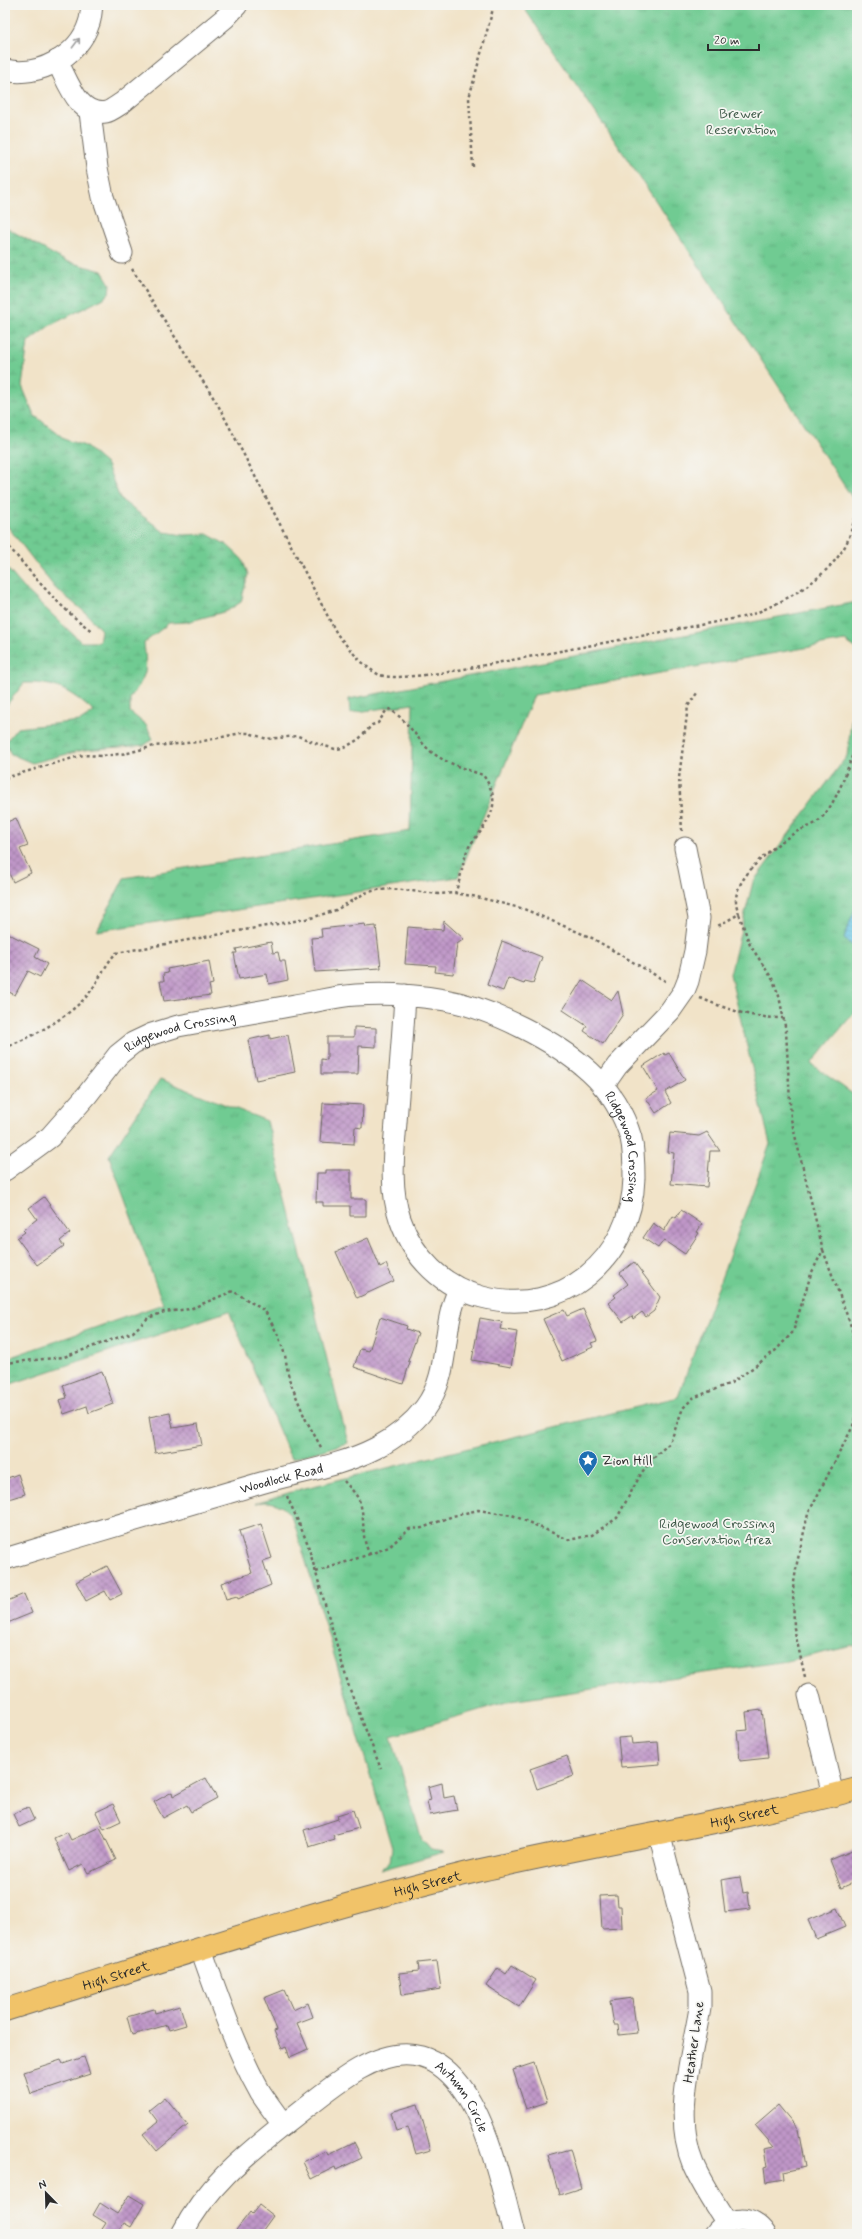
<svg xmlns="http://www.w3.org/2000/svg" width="862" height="2239" viewBox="0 0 862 2239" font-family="Mynerve,sans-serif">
	<defs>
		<pattern id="wetland-marsh" width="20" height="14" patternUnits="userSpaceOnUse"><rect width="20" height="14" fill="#70cb92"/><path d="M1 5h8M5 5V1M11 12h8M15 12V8" fill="none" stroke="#61ae7e"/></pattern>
		<pattern id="park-tufts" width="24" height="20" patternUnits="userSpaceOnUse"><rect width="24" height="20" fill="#70cb92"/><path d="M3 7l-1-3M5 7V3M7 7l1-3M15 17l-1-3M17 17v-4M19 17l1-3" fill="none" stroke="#61ae7e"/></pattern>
		<pattern id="water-rules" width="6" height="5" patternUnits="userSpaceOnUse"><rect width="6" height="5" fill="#65c5e4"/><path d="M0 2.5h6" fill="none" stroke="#58a9c4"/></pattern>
		<pattern id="building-cross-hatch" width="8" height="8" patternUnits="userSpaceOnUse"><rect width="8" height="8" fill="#bf96c8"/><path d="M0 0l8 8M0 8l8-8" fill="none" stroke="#9b7ba3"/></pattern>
	</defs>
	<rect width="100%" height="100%" fill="#f6f6f2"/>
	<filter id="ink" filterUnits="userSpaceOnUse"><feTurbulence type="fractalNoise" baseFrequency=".025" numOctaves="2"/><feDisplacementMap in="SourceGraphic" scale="8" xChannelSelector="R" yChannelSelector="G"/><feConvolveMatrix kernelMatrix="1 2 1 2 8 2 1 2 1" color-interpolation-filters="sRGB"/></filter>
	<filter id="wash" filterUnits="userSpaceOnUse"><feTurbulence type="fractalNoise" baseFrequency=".012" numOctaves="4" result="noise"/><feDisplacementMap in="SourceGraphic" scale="16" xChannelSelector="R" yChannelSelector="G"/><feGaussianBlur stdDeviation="0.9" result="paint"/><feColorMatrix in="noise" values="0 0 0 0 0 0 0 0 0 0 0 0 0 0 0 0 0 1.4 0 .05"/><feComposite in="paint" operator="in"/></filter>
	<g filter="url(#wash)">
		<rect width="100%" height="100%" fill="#f1e3c8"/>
		<path fill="url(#wetland-marsh)" stroke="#4e7b5e" d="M5,227L65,261L102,271L110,284L109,293L104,298L49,326L28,342L22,386L34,415L66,440L85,446L107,465L120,499L164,532L183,535L207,534L227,545L242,559L248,574L241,602L227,611L187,622L169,623L144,643C147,671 148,674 130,698V712L146,725L153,739L145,745L83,750L32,763L11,754L5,743L17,728L80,721L94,712C70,691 57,682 24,683L5,707V566L23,587L81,642H99L101,630L86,613L55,588L5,523Z"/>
		<path fill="url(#park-tufts)" stroke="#4e7b5e" d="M522,5H857V505L664,213Z
			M857,602V649L845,641L534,695L458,877L97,931L124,878L410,831L413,704L350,713L349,699Z
			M857,673V1009L811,1064L857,1097V1645L787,1661L510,1701L391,1736L422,1840L431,1850L444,1852L380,1870L390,1861L392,1848L294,1522C287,1506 273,1499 256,1503L301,1489L678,1397L770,1144L730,974L753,882L847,756Z
			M160,1079L267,1121L348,1443L291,1459L229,1311L5,1386V1359L163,1304L109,1156Z"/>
		<path fill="url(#water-rules)" stroke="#487888" d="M857,905V947H854L844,939L847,928Z"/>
		<g id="blocks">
			<path fill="url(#building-cross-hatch)" d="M16,818L28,846L20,849L31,873L13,882L5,864V823Z
				M444,921L464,939L457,944L453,974L435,972L436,966L405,964L408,927L443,930Z
				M365,924L366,927L376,926L381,968L315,972L311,938L322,937L321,929Z
				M5,932L39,949L35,957L47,964L40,977L28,971L15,995L5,990Z
				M502,941L542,957L533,983L525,981L524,984L508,978L503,991L487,985Z
				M271,942L273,953L278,952L280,961H285L288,980L269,984L267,974L239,979L234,953H237L236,949Z
				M209,961L213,984L209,985L211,995L164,1001L160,981H164L163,974L168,973L167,969Z
				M582,980L612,1000L618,991L623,1014L603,1044L584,1031L587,1026L563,1010Z
				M354,1027L376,1028V1047L359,1046L358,1074H321V1059L327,1060V1037H354Z
				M270,1035V1039L288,1035L295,1072L256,1080L248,1040Z
				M664,1053L665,1055L669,1053L685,1080L665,1092L671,1103L656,1113L646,1098L658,1091L643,1066Z
				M323,1103L363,1105L362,1128L355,1127L354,1144L320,1142Z
				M707,1132L720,1151H710L707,1187L671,1184L674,1153L668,1152L670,1133L699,1136Z
				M326,1170H351V1199H366V1216H350V1206H323V1202H316L317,1173H326Z
				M44,1197L70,1233L60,1241L64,1246L37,1265L17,1238L25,1232L23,1230L37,1219L29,1208Z
				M681,1210L702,1224L697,1232L699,1233L685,1254L664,1240L658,1248L643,1238L653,1223L664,1231L673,1216L676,1218Z
				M368,1238L380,1267L386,1264L394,1281L357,1298L336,1252Z
				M634,1262L660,1297L654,1311L646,1317L642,1312L633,1319L632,1316L623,1322L608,1303L616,1297L614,1295L628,1284L620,1273Z
				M583,1309L597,1341L591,1343L593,1347L562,1361L543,1319L564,1310L567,1316Z
				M380,1317L407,1326L406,1329L418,1333L408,1361L410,1362L403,1384L354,1367L360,1349L369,1351Z
				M480,1318L502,1322L500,1329L517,1332L511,1367L472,1360Z
				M102,1371L113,1404L89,1413L87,1406L64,1414L59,1400L67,1398L63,1385Z
				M170,1413L173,1428L198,1424L202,1445L155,1453L149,1417Z
				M18,1474L25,1494L5,1500V1479Z
				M261,1524L272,1558L263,1561L271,1585L238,1599L237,1596L226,1599L221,1583L252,1573L239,1531Z
				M107,1566L122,1594L110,1600L105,1591L86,1601L76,1582Z
				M24,1594L32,1613L5,1624V1602Z
				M762,1710L768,1758L740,1761L737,1731L748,1730L746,1712Z
				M631,1737L632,1744L658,1742L660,1764L621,1767L618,1738Z
				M567,1756L574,1776L537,1789L530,1769Z
				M206,1778L217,1798L191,1812L187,1805L163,1818L154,1802L172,1792L173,1796Z
				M442,1783L444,1798L454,1796L457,1810L430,1815L427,1801L431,1800L428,1787Z
				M113,1804L121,1821L104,1829L96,1812Z
				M28,1807L34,1820L19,1827L13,1814Z
				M353,1810L359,1828L333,1835L335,1839L309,1847L304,1830L338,1819L337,1815Z
				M100,1827L116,1860L88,1873L83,1864L69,1871L54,1838L67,1832L71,1840Z
				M857,1849V1881L841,1888L830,1860Z
				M740,1877L743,1893L748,1892L750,1909L725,1912L721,1880Z
				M617,1895L618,1906H621L622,1928L602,1929L600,1896Z
				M837,1908L845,1927L816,1939L808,1920Z
				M437,1961L441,1989L402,1995L399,1973L419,1971L418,1963Z
				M512,1965L536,1980L519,2007L486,1986L498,1968L506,1974Z
				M284,1990L293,2010L308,2003L313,2017L297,2023L308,2049L290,2057L286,2047L282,2049L274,2031L277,2030L264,1998Z
				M632,1998L637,2033L619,2035L618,2025H614L610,2001Z
				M180,2006L186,2025L169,2030L167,2025L132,2035L127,2017L154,2009L155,2013Z
				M84,2057L90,2074L31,2094L24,2072L61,2060L63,2064Z
				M534,2063L547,2102L526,2109L513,2070Z
				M165,2097L188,2125L157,2151L143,2134L158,2122L149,2110Z
				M418,2104L431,2150L416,2154L408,2127L396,2131L391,2112Z
				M778,2105L798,2129L805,2167L783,2172L784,2180L766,2183L764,2168L767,2167L764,2149L774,2147L755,2125Z
				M354,2142L362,2158L336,2170L335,2167L311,2179L303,2162L326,2151L328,2155Z
				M570,2149L581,2188L559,2195L548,2155Z
				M129,2195L144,2204L131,2227L124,2223L117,2234H99L106,2223L93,2215L100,2203L117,2214Z
				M259,2205L273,2216L260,2234H233L250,2212L252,2214Z"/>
		</g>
	</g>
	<g filter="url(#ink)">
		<use href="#blocks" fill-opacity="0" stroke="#706b62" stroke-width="1"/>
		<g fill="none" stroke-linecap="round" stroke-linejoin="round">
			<g stroke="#706b62" stroke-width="23">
				<g id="minor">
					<path d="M57,61C68,81 78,117 106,112C111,111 117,106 122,103L225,18L237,5"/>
					<path d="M5,70C38,78 79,56 89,23C91,18 91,11 92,5"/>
					<path d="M90,112L97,168L103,197L122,253"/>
					<path d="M603,1086L617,1066L670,1011L684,991L688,981L695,951L699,918L685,848"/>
					<path id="s1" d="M5,1170L50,1137L87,1095L118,1055L133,1043L152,1034L178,1026C217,1019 256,1012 295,1005C315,1002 335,996 356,995C385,993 416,995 445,1000C491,1008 556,1041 590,1072C609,1089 624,1114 631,1138C634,1151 634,1165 634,1178C632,1259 562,1318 482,1297C443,1287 413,1258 400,1219C388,1184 395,1144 397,1108C400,1070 403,1033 405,995"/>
					<path id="s2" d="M5,1559C90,1533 175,1508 261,1483C299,1472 341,1466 376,1448C395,1438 412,1425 425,1408C452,1372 440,1328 459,1290"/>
					<path d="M809,1695L833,1795"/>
					<path d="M659,1833L700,1991V2008C692,2057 673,2116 693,2164C702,2185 715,2204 727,2223"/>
					<path id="s3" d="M201,1949C218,1997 235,2047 260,2092C267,2103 276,2114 283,2125C307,2107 334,2083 359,2069C469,2007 495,2163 514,2234"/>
					<path d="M182,2234C205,2188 244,2156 283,2125"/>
					<path d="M715,2234C728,2216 753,2215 765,2234"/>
				</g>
			</g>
			<g stroke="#706b62" stroke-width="24">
				<g id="major">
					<path id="s4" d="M5,2010C163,1961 320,1908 481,1870C606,1841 733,1822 857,1789"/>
				</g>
			</g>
			<path stroke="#706b62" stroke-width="2.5" stroke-dasharray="3 3" stroke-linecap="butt" d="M473,167L469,98L494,5
				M132,269L218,405L337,634C347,646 365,669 380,675C394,680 432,674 448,672L748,616C782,603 824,581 844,548C850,538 852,525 857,514
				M5,542C32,574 58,607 92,631
				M5,778L83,755L102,756L128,753L154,746L199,742L241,733H249L267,739L298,736L318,744L335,749L344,748L359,739L372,725L378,723L386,711L390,709C407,721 414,734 427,748C441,762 465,769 483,775C498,797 496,810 481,831C476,838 470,843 467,851C462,865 461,879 455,893
				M682,831L679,778L688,706L697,693
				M739,914C738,910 736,906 736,902C734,876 777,843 798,831C804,828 812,826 817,822C837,806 848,766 857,743
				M700,998C729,1010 752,1018 783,1018
				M5,1049C13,1043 21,1041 29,1037C47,1028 66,1016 80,1003C96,989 102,968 116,953L311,918L336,910L365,893L377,890L393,889L439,894L455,893L477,897L524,909L592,938L667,982
				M823,1250L852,1329L857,1364
				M5,1363L64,1357L133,1332L148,1318L164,1312L190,1309L233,1291L265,1311L278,1335L285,1355L289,1379L305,1418L322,1449
				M344,1481C349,1487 358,1495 360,1503C366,1521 360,1538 370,1554L389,1547L409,1529L422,1528L453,1516L478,1510L512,1515L569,1540L592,1535L617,1518L642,1472L656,1455L670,1443L683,1408L693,1398L731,1383L754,1367L776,1350L793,1332L811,1274L823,1250L791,1119L786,1031L779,996L773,980L750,945L739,914L716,927
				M287,1496L307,1542L349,1687L381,1769
				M316,1572L370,1554
				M805,1677L794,1628L793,1589L797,1563L808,1514L853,1426L857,1409"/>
			<use href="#minor" stroke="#fff" stroke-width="21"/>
			<use href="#major" stroke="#f1c369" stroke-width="22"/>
		</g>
		<defs><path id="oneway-shaft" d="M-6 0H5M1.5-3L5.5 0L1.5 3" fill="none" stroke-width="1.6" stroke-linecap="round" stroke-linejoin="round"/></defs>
		<use stroke="#a0a0a0" href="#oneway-shaft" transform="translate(76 43) rotate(-53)"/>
	</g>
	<defs>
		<g id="sight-pin" transform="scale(1)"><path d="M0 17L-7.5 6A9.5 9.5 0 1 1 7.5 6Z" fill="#1f6fb2" stroke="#f6f6f2"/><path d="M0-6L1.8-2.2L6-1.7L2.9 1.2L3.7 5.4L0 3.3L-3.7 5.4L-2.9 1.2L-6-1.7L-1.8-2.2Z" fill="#fff"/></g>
	</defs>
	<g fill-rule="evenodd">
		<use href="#sight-pin" x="588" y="1460"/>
	</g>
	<g text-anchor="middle" stroke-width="3.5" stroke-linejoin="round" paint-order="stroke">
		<g font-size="14" fill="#405b4a" stroke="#f6f6f2">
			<text x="741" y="118">Brewer<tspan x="741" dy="16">Reservation</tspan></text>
			<text x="717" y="1528">Ridgewood Crossing<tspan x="717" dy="16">Conservation Area</tspan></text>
		</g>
		<g font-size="14" fill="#2b2b2b" stroke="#f6f6f2">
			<text dy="5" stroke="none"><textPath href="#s1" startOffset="230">Ridgewood Crossing</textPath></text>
			<text dy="5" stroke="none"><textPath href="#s1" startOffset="749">Ridgewood Crossing</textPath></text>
			<text dy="5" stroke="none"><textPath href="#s2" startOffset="288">Woodlock Road</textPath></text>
			<text dy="5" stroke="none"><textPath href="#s4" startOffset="765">High Street</textPath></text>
			<text dy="5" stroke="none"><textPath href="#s4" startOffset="441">High Street</textPath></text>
			<text dy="5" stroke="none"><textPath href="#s4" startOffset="116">High Street</textPath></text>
			<text transform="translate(693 2042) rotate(-82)" y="5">Heather Lane</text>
			<text dy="5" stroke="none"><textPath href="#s3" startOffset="414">Autumn Circle</textPath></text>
		</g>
		<g font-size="14" fill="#2b2b2b" stroke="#f6f6f2" text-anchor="start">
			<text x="602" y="1465">Zion Hill</text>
		</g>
	</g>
	<rect width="862" height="2239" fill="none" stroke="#f6f6f2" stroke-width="20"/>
	<g transform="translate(46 2193) rotate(337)" stroke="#f6f6f2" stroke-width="3" paint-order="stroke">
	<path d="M0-3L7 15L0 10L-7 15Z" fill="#2b2b2b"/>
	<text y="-6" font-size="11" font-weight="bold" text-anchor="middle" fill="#2b2b2b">N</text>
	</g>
	<path d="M708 44v6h51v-6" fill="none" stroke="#2b2b2b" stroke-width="2"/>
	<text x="714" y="44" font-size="12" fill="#2b2b2b" stroke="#f6f6f2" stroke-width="3" paint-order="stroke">20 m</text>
</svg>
